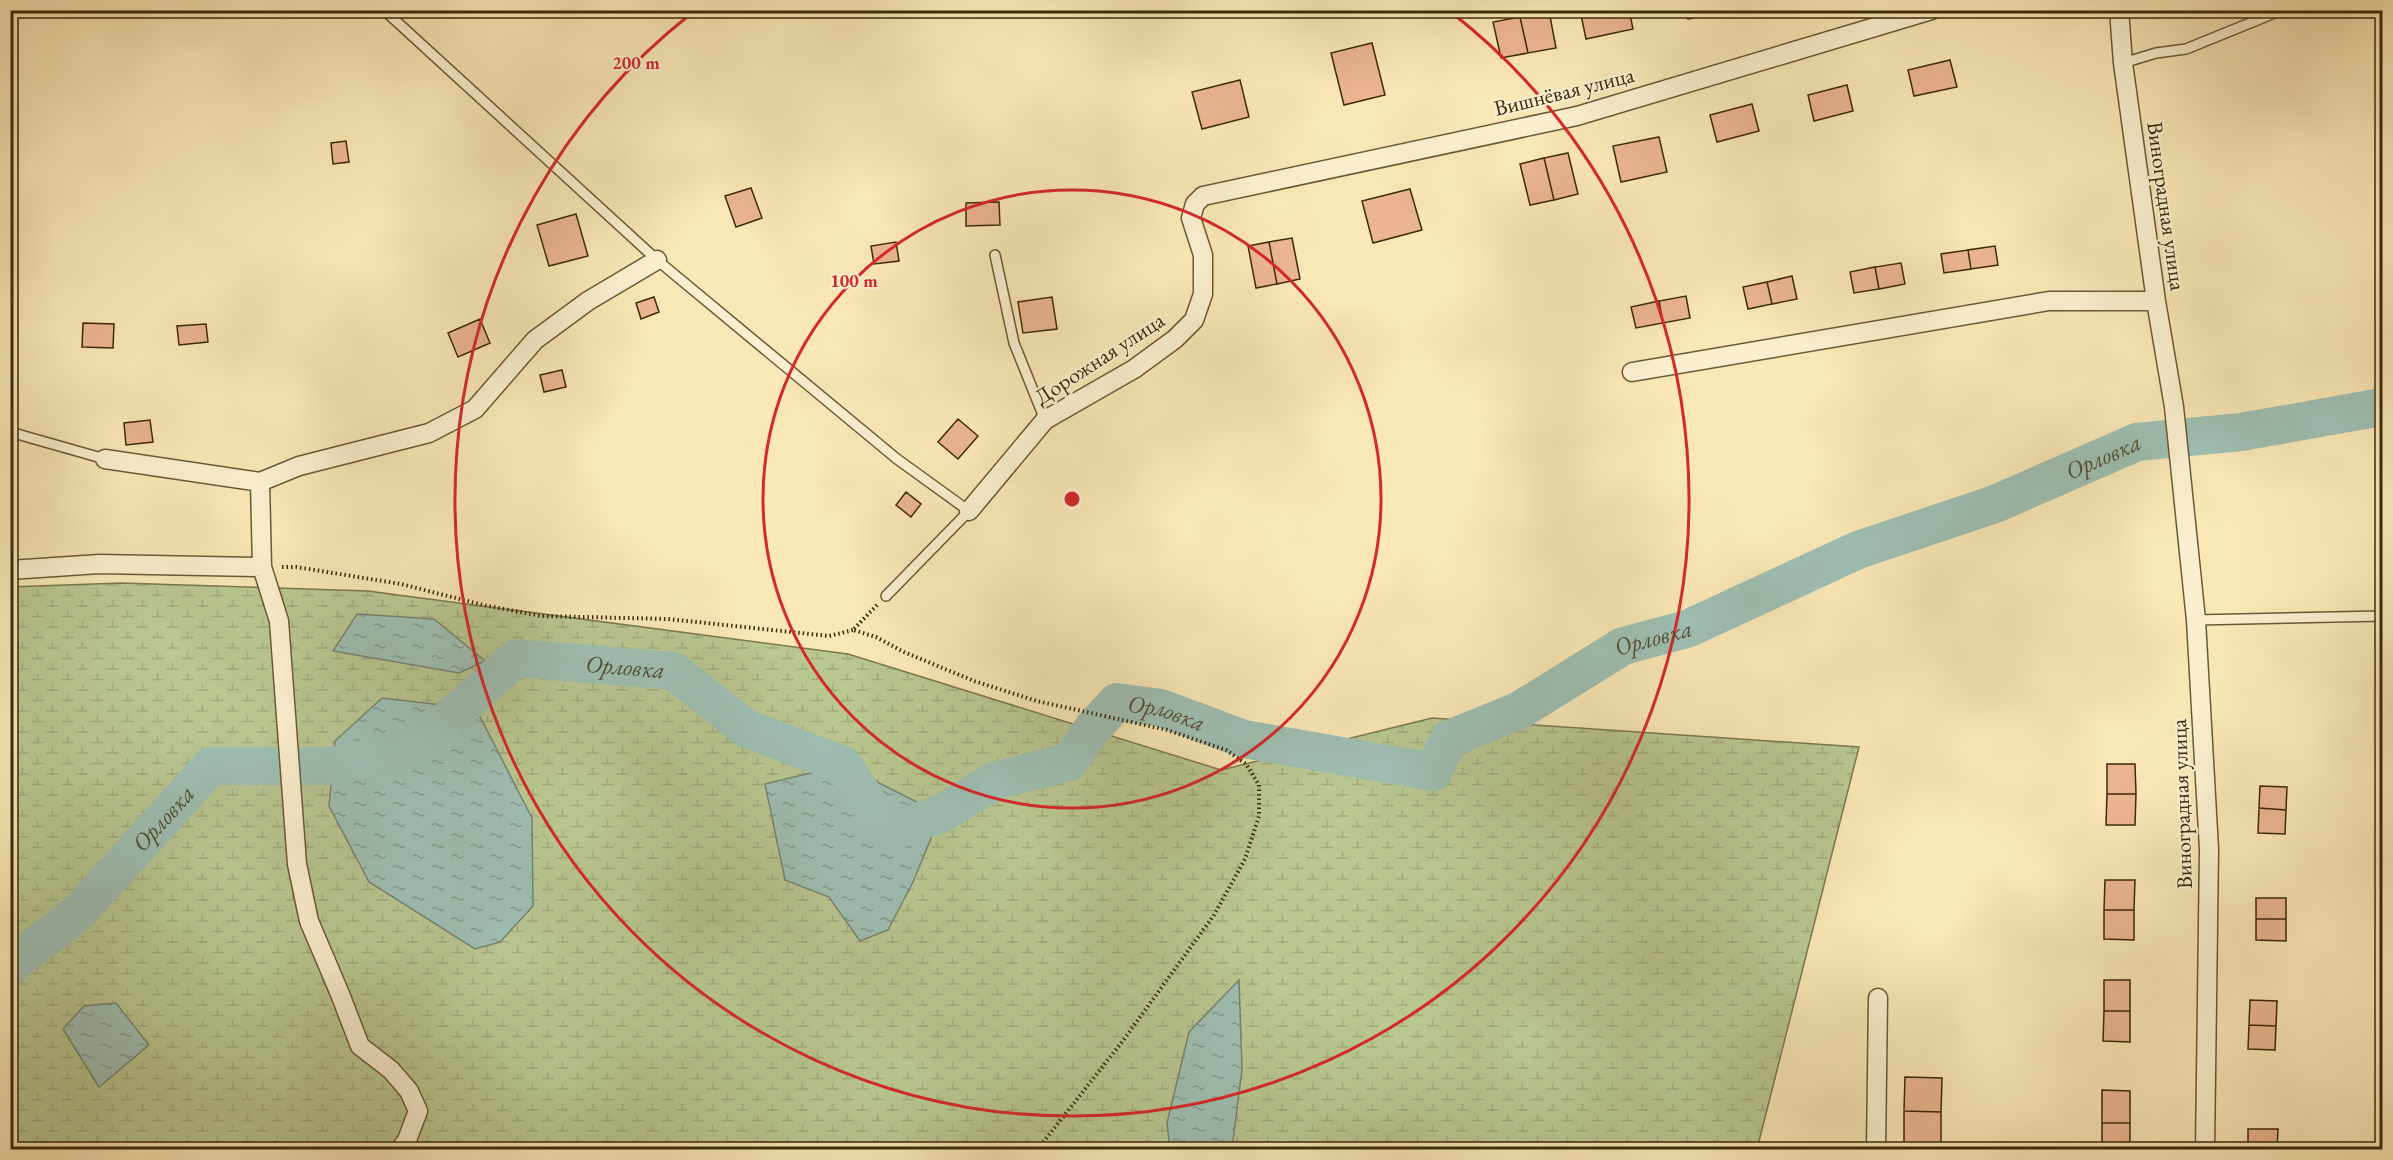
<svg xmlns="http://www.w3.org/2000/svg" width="2393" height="1160" viewBox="0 0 2393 1160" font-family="'EB Garamond',serif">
	<defs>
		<pattern id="wetland-marsh" width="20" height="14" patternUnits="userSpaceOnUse" patternTransform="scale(1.5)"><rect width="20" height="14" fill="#b9c791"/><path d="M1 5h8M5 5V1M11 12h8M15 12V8" fill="none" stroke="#a0ab7c"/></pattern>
		<pattern id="water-ripples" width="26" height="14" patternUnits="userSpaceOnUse" patternTransform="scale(1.5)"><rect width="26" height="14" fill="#9ebfb3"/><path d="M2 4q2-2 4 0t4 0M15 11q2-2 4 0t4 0" fill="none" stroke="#829b90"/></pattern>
	</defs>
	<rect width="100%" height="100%" fill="#f9e7b5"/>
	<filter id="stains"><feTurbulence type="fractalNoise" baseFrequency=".00333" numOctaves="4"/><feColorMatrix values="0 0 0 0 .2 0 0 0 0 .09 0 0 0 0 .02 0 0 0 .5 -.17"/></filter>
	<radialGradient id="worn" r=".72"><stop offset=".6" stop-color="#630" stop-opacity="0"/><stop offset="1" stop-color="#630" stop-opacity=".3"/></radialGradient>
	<path fill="url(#wetland-marsh)" stroke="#7b784e" stroke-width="1.5" d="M121,583L368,591L848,654L1221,770L1432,718L1859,747L1757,1149H11L10,587Z"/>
	<path fill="url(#water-ripples)" stroke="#778370" stroke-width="1.5" d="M357,614L434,619L485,661L459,673L333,651Z
		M382,698L476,709L532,818L533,906L500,942L475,949L369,882L329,806L335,741Z
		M843,765L941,814L913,882L888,930L860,941L829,897L785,880L765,784Z
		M1239,980L1242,1069L1232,1149H1170L1167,1123L1189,1032Z
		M116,1003L149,1045L99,1087L63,1029L84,1006Z"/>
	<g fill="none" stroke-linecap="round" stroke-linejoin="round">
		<path stroke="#9ebfb3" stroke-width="38" id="s1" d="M10,965L76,915L211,766H332L416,748L516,658L673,671L747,729L843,765L887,832L941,814L994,781L1069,762L1092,729L1117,702L1161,708L1244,739L1433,772L1449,739L1520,710L1623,646L1687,629L1858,550L1995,504L2137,442L2241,432L2382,407"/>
	</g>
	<path fill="#eab590" stroke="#3d290b" stroke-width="1.5" d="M1580,10H1629L1633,29L1586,39Z
		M1686,10H1728L1688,19Z
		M1549,11L1556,48L1528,53L1520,17Z
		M1520,17L1528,53L1501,58L1493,22Z
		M1372,43L1385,95L1344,105L1331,53Z
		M1950,60L1957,87L1914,96L1908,70Z
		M1240,80L1249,117L1202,129L1192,92Z
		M1847,85L1853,111L1814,121L1808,95Z
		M1752,104L1759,131L1717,142L1710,115Z
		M1659,137L1667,172L1621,182L1613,146Z
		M346,141L349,162L333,164L331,143Z
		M1568,153L1578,194L1554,200L1544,158Z
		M1544,158L1554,200L1530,205L1520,164Z
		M751,188L762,218L736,227L725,196Z
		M1410,189L1422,230L1373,243L1362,201Z
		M999,202L1000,225L966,226V203Z
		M576,214L588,256L549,266L537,225Z
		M1292,238L1300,279L1277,284L1269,242Z
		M896,242L899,261L874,264L871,246Z
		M1269,242L1277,284L1256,288L1248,246Z
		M1995,246L1998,265L1971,269L1968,250Z
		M1968,250L1971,269L1944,273L1941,254Z
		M1901,263L1905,284L1879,289L1875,267Z
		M1875,267L1879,289L1854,293L1850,272Z
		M1792,276L1797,299L1772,304L1767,282Z
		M1767,282L1772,304L1748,309L1743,287Z
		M1686,296L1690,318L1663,323L1659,301Z
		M654,297L659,312L641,319L636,303Z
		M1052,297L1057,329L1023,333L1018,302Z
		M1659,301L1663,323L1636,328L1631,307Z
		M480,319L490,343L458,357L448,333Z
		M83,323L114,324L113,348L82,347Z
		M206,324L208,342L179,345L177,326Z
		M562,370L566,387L544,392L540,375Z
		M958,419L978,436L958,459L938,442Z
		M150,420L153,442L126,445L124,423Z
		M906,492L921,504L911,517L896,505Z
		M2107,764H2135L2136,794H2107Z
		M2260,786L2287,787L2286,810L2259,808Z
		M2107,794H2136L2135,825H2106Z
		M2259,808L2286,810L2285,834L2258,833Z
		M2105,880H2135L2134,910H2104Z
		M2256,898H2286V919H2256Z
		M2104,910H2134V940L2104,939Z
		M2256,919H2286V941L2256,940Z
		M2104,980H2130V1011H2104Z
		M2250,1000L2277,1001L2276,1026L2249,1025Z
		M2104,1011H2130V1042L2103,1041Z
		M2249,1025L2276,1026L2275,1050L2248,1049Z
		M1905,1077L1942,1078L1941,1112L1904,1111Z
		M2102,1090L2130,1091V1123H2102Z
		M1904,1111L1941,1112V1145L1904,1144Z
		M2102,1123H2130V1150H2102Z
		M2248,1129H2278L2277,1150H2248Z"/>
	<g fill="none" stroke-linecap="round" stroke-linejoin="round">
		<g stroke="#6c5836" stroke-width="12">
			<path id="service" d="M384,10L657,260L897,459L969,511L886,596
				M2123,63L2156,53L2186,49L2282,10
				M995,255L1014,343L1045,420
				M10,432L105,459
				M2196,620L2382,616"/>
		</g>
		<g stroke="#6c5836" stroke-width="21">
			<path id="minor" d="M2119,10L2123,63L2156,301L2174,407L2196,620L2209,849L2205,1150
				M1632,372L2049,301H2156
				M105,459L260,482
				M969,511L1045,420L1134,369L1175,339L1194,320L1203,294V255L1191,218L1195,204L1203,196L1577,116L1932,10
				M262,567L260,482L299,466L429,433L475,409L535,340L588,301L657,260
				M10,570L99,564L262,567L279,621L297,864L309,921L340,994L360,1046L391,1070L409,1091L418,1111L407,1140L400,1150
				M1876,1150L1878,998"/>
		</g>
		<path stroke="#3d290b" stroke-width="4" stroke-dasharray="1.5 3" stroke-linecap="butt" d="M282,567H296L401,584L483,605L541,616L668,619L829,636L853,630
			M877,605L853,630L876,637L904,652L974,681L1037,701L1167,730L1226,750L1246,764L1259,785V816L1245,859L1214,915L1122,1042L1037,1150"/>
		<use href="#service" stroke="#fbefcf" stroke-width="9"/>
		<use href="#minor" stroke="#fbefcf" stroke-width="18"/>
	</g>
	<g fill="none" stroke="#d62828" stroke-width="3">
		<circle cx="1072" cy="499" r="309"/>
		<path d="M1452 13A617 617 0 1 1 692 13"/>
	</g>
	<g text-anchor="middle" stroke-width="4.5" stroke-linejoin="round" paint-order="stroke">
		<g font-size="22" fill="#3d290b" stroke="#fbefcf">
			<text transform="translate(1564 91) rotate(-14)" y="8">Вишнёвая улица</text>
			<text transform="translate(2167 206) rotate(82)" y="8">Виноградная улица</text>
			<text transform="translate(1099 358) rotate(-33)" y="8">Дорожная улица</text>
			<text transform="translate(2181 804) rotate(-92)" y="8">Виноградная улица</text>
		</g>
		<g font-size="24" font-style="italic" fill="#554e35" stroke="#fbefcf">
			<text dy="8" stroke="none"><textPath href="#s1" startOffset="2410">Орловка</textPath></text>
			<text dy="8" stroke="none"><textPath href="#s1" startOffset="1924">Орловка</textPath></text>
			<text dy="8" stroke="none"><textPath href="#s1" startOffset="735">Орловка</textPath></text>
			<text dy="8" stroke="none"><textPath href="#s1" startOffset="1384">Орловка</textPath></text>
			<text dy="8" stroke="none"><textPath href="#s1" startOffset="213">Орловка</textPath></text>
		</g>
	</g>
	<circle cx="1072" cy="499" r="9" fill="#d62828" stroke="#fbefcf" stroke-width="3"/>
	<g font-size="18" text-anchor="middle" font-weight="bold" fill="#d62828" stroke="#fbefcf" stroke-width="4.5" stroke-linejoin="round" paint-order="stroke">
		<text x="636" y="69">200 m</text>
		<text x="854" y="287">100 m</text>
	</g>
	<rect width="2393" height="1160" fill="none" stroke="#f9e7b5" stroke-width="36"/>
	<rect x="12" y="12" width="2369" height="1136" fill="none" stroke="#3d290b" stroke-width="3"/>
	<rect x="18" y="18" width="2357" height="1124" fill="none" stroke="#3d290b" stroke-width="1.5"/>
	<rect width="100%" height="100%" filter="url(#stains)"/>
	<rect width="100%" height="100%" fill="url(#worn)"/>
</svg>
